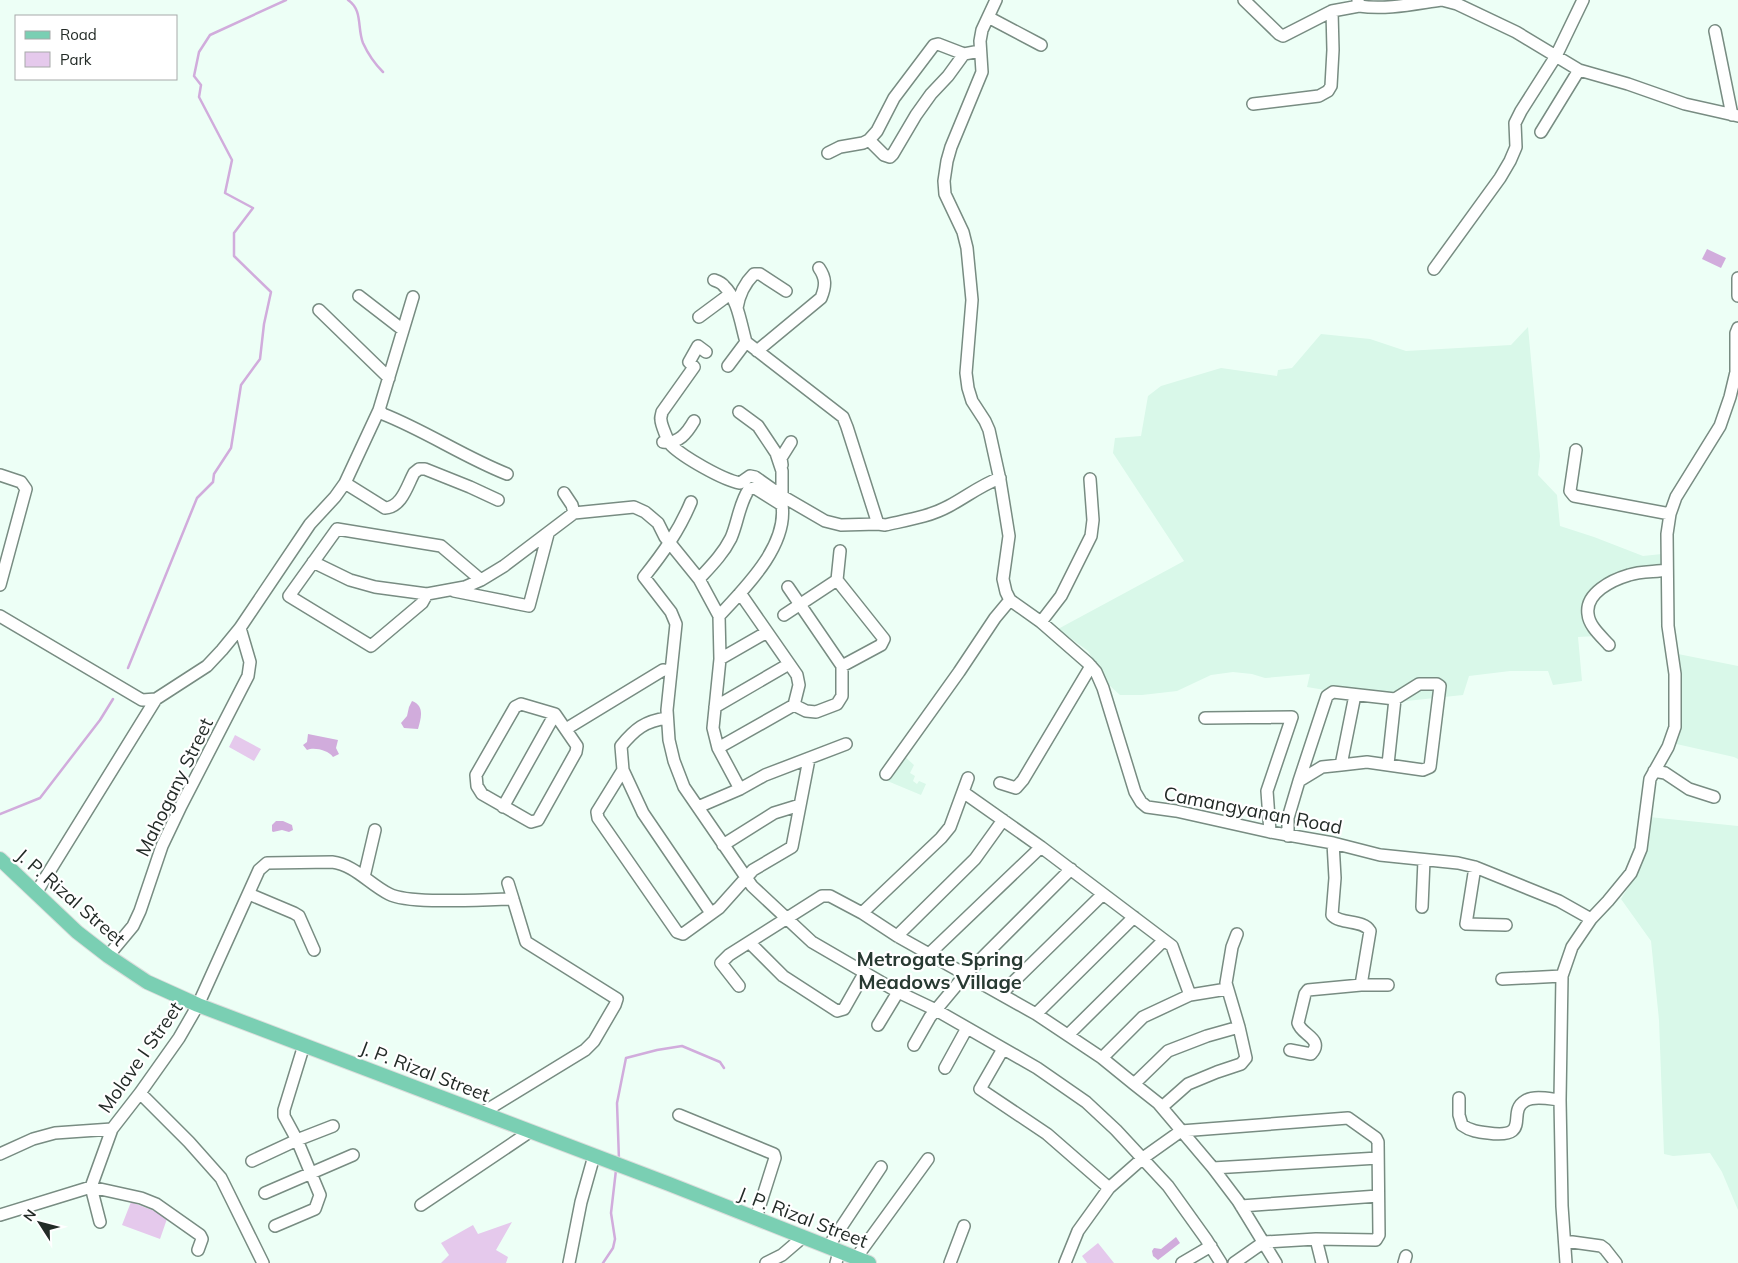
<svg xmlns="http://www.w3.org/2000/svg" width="1738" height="1263" viewBox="0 0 1738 1263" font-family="Mulish,sans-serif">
	<rect width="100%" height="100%" fill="#edfff6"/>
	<path fill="#d9f8e9" d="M1528,327L1540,456L1538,475L1557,495L1560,526L1594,537L1643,556L1662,554L1663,567L1608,580L1583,614L1597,636L1578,637L1582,681L1553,685L1548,671H1510L1469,676L1463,695L1397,702L1307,687L1310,674L1265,678L1252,674L1233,672L1211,675L1177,691L1142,695H1120L1109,685L1088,651L1058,629L1184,561L1113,453L1115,438L1141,436L1148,396L1161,386L1221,368L1277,376L1278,370L1292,368L1321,334L1370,339L1406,351L1511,345Z
		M1678,654L1738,666V759L1734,757L1672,743L1681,708Z
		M903,755L914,765L910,773L915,776L913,781L917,784L919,781L926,784L921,795L885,780Z
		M1649,817L1738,826V1210L1722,1172L1710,1153L1673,1156L1664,1154L1659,1020L1651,941L1621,899L1637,873Z"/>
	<path fill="#e5c9ec" d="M235,735L261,749L254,761L229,747Z
		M131,1202L168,1216L160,1239L122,1225Z
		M512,1222L496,1250L508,1257L506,1263H441L449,1255L441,1243L473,1225L478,1234Z
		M1098,1243L1114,1263H1087L1082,1256Z"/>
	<path fill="#d1acdc" d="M1707,249L1726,258L1721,268L1702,259Z
		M412,701C425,706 421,718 418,729L404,728L401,723L407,716L409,707Z
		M308,734L338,740L336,748L339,754L333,757C328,750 314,747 307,750L303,745L307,742Z
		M276,821H283L292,825L293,830L289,832L282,830L273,832L272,831V825Z
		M1176,1237L1180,1243L1158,1260L1153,1256L1152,1251L1154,1248L1161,1249Z"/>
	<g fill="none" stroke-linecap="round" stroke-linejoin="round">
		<path stroke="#d1acdc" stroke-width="2.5" d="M348,0C363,10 357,28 363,43C368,54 374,63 383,72
			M128,668L197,498L213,482L214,474L231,448L241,385L260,359L264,324L271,292L234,256V233L253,208L225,193L232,160L199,97L201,85L194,76L199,52L210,35L286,0
			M0,814L40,798L100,720L113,699
			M619,1160L617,1103L626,1058L657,1050L682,1046L720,1062L724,1068
			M603,1263L613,1248L615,1239L611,1213L616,1170"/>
		<g stroke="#788c82" stroke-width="14">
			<path id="minor" d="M996,0L982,30L980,41L982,72L951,147L947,161L944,181L945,194L963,232L967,248L972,300L966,373L968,388L972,401L985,421L989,430L1000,480L1009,536L1003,579L1006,592L1010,600L1041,622L1088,663L1096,672L1103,688L1135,792L1141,802L1147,807L1176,811L1270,832L1333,843L1380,855L1458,863L1475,867L1559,901L1591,919
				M1244,0L1279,34L1283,36L1332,11
				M1358,0L1359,6C1386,10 1413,4 1441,0
				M1442,0L1457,4L1516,32L1579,70L1628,84L1685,104L1738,116
				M988,17L1041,45
				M1715,31L1732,115
				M1253,104L1319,96L1328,91L1331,86L1333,50L1332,11L1359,6
				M1541,132L1579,70
				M869,140L884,155L890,157L893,154L916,115L931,94L948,76L964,54
				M828,153L840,147L863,143L869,140L877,131L894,98L934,45L938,44L964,54L980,51
				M1434,269L1500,178L1510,161L1516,147L1515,123L1521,111L1556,56L1583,0
				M1738,278V296
				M714,280C717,281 722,283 724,286C738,299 741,325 746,342L728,366
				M359,296L403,330
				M737,308C739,295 745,283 754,274H760L786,291
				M319,310L389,378
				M699,317L726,297L731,296
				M746,342L843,417L847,427L878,524L885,525C907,520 929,517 949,506C966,497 981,485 1000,478
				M757,351L821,298C826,286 826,278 819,268
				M706,352L698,346L689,362L694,367L662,412C662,413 660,419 661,420C661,424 668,442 671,445C683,457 723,480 740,483L750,476L755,477L782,496L825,521L841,525L878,524
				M379,410L383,414C426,431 464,457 507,474
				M739,412L758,426L776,453L782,471V496
				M663,442C679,444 687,433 694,421
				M1576,450L1570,491L1574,496L1670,514
				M782,465L781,458L791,442
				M0,475L21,482L26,489L0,585
				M345,483L385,508C402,507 407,486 414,473L419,469H425L470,487L498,500
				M564,493L572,505L574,513
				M691,502C679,531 663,553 644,577L671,612L676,624L667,710L669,740L674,761L684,787L752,886L812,942L898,992L936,1010L1037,1068L1086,1102L1116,1130L1168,1186L1206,1239L1221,1263
				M840,551L837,580L884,639L881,645L842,666
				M313,562L350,580L375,587L427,594L465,587L481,580L504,566L574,513L634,507L645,512L658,523L665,537L699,579L719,616L720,659L713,728L718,748L740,789
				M699,579C711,566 723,554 731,538C738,522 739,504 749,489L755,488L782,505C788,546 745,588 719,616
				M788,587L842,666V696L837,704L816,712L806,711L794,705
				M454,591L529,606L548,534
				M427,594L422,603L371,646L289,596L337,529L441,546L481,580
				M784,615L837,580
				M0,616L142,700L156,699L207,666L222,650L240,628L310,524L335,497L345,483L379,410L413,297
				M1041,622L1061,596L1091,536L1093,520L1090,479
				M1609,645C1601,636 1589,626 1588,614C1585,593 1612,580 1629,575C1640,571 1655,572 1667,570
				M720,659L767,632
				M521,704L555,714L577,746L576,752L538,820L531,822L482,794L477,786L476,775L515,707Z
				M715,707L789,664
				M667,718C645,721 635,729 621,746L623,770L643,813L711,913
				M1205,718L1292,717L1267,791L1270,832
				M566,729L663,670L671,671
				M718,748L794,705L799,685L797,675L740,593
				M1388,764L1395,699
				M1341,765L1355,695
				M623,770L597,812L598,818L677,932L683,934L719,908L753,870L792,847L809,759
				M1654,771L1665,773L1689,789L1714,797
				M886,774L959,672L995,618L1010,600
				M1000,783L1016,788L1023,780L1091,666
				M963,792L1041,847L1172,946L1190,995
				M503,807L555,714
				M698,807L740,789L765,775L846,744
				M1288,836V818L1299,781L1322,767L1341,765L1367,762L1423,770L1430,767L1440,686L1437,684H1419L1395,699L1333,692L1327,696L1299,781
				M1333,843L1335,878L1332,915C1341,925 1363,919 1370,931L1361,985
				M723,845L774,813L800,805
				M1475,867L1466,924L1506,925
				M364,877L375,830
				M508,883L513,899
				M36,893L156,699
				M249,894L294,913L299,916L314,950
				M1422,907L1424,860
				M862,913L941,838L950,827L968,778
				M897,936L975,859L1003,820
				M750,943L783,976L837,1011L844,1009L865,972
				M929,954L1041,847
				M108,956L133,926L140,911L162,846L181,806L248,676L250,662L240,628
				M1502,979L1562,976
				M739,986L721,963L729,955L822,896H830L862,913L897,936L1036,1014L1102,1058L1134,1084L1158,1103L1213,1168L1238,1201L1276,1263
				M1001,994L1103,894
				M1036,1014L1134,917
				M878,1025L898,992
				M1068,1035L1164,940
				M914,1045L930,1017L965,975L1071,869
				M1003,1049L980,1089L1047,1134L1109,1188
				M1290,1050L1311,1054C1325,1039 1301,1035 1298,1023L1305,994L1308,990L1361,985H1388
				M1102,1058L1143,1017L1190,995L1227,989
				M945,1068L967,1028
				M1134,1084L1168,1051L1207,1036L1239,1027
				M140,1093L189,1142L221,1178L263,1263
				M1459,1098V1115L1462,1125C1470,1131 1479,1132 1488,1133C1533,1139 1506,1112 1525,1101C1534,1095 1550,1099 1560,1100
				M1162,1107L1188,1084L1217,1072L1241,1064L1246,1058L1239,1027L1226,983L1232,947L1237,934
				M679,1115L774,1154L775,1158L756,1218
				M0,1154L33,1139L55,1133L112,1129
				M252,1161L297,1140L333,1126
				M1213,1168L1378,1158
				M265,1193L353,1155
				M421,1205L531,1131
				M1241,1206L1378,1196
				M0,1215L91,1187L141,1198L156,1204L200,1235L202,1239L198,1250
				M100,1222L91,1187L112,1129L140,1093L179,1038L198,1005L259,870L267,863L332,862C355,865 369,884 389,894C410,905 486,899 513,899L526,942L617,999L615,1005L594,1041L585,1050L482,1113
				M275,1226L315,1209L320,1195L297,1140L284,1116V1110L304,1045
				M1316,1239L1322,1263
				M1565,1241L1601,1246L1605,1249L1616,1263
				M828,1247L881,1167
				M856,1258L928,1159
				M569,1263L581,1202L594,1156
				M766,1263L782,1255L803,1237
				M836,1263L839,1252
				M950,1263L964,1226
				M1065,1263L1078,1231L1109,1188L1143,1158L1181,1131L1348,1118L1376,1138L1378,1142L1379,1235L1376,1240L1316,1239L1264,1242L1234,1263
				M1182,1263L1211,1246
				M1404,1263L1406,1256
				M1566,1263L1562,1206L1560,1100L1562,976L1572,947L1591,919L1608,901L1631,873L1641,849L1650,779L1668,747L1675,727V674L1668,626L1667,534L1670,514L1676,497L1720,426L1730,397L1736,372V333L1738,328"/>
		</g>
		<g stroke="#dcdddc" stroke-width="16">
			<path id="major" d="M0,859L77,932L108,956L147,982L198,1005L669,1184L869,1263"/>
		</g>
		<use href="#minor" stroke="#fff" stroke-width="11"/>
		<use href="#major" stroke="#7acfb3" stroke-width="14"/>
	</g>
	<g text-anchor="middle" stroke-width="4.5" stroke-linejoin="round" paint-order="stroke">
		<g font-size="19" fill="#232b27" stroke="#fff">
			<text transform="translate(174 787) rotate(-64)" y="7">Mahogany Street</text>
			<text transform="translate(1253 810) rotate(11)" y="7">Camangyanan Road</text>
			<text transform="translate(71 897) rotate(41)" y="7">J. P. Rizal Street</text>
			<text transform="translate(140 1057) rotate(-55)" y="7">Molave I Street</text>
			<text transform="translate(425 1071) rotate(21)" y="7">J. P. Rizal Street</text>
			<text transform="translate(803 1217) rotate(21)" y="7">J. P. Rizal Street</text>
		</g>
		<g font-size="20" font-weight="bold" fill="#283a32" stroke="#fff">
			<text x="940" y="966">Metrogate Spring<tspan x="940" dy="23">Meadows Village</tspan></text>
		</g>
	</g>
	<rect x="15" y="15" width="162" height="65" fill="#ffffff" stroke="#a7aaa9"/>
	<rect x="25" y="31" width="25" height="8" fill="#7acfb3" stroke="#a7aaa9"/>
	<text x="60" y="40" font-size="15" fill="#232b27">Road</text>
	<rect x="25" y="52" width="25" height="15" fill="#e5c9ec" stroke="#a7aaa9"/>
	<text x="60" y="65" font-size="15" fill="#232b27">Park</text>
	<g transform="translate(40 1223) rotate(306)" stroke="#ffffff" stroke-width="4" paint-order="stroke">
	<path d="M0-4L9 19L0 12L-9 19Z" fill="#232b27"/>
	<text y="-8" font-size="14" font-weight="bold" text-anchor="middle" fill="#232b27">N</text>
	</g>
</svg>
